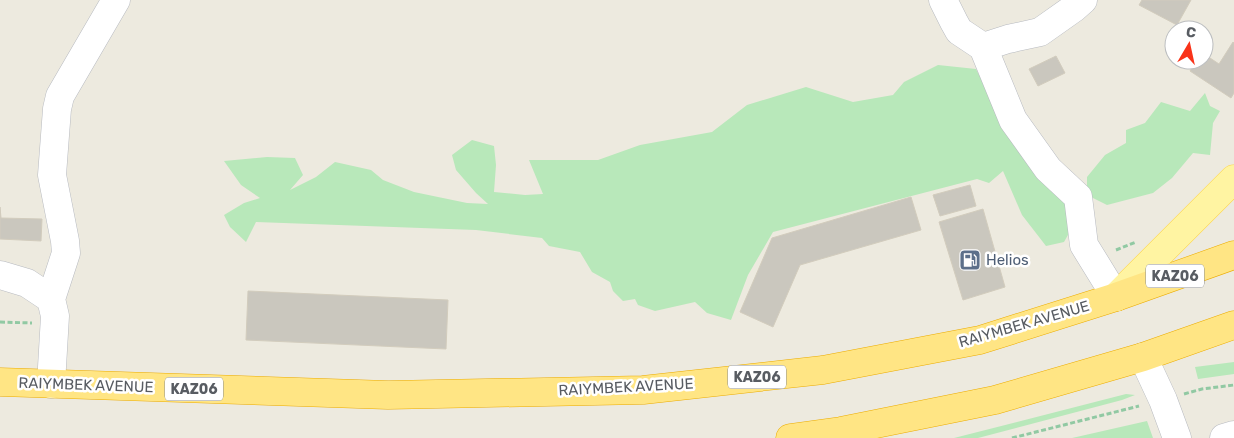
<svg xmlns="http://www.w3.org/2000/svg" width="1234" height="438" viewBox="0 0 1234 438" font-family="Rubik,sans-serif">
	<rect width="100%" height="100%" fill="#edeadf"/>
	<path fill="#b8e8ba" d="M938,65L976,69L992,100L1068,199L1073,226L1064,242L1046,246L1022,215L1003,171L989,183L977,179L773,232L748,275L731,320L707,313L695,302L655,311L638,305L635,299L623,301L613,291L610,282L592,272L580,252L549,246L542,238L476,230L256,222L246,242L230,227L224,215L244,203L260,198L241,185L224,161L267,157L295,158L303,175L290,190L316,177L335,162L371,170L383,180L414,192L467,203L488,204L476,193L456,170L452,155L472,140L494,146L496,165L494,192L525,195L543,194L529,160H598L640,145L712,132L747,105L806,87L853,102L893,95L904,82Z
		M1205,93L1210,106L1220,111L1213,123L1210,155L1193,153L1172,178L1153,193L1107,205L1087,195V177L1105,155L1126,143V130L1145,123L1161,102L1190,111Z
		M1234,362V374L1198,379L1195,367Z
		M1126,394L1135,395L1122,400L978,438H954Z
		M1147,421L1153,438H1072Z"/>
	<path fill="#cac7be" stroke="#d2ccbd" d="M1142,0H1191L1177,25L1139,5Z
		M1233,42L1234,43V93L1231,98L1190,71L1197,60H1204V54L1219,64Z
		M1056,56L1065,73L1038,86L1029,69Z
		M970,185L976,206L940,216L933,195Z
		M911,197L921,230L800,265L773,327L740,312L772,238Z
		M0,207L1,218L42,219L41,241L0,239Z
		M983,209L1005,287L963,300L939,222Z
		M248,291L448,300L446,349L246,340Z"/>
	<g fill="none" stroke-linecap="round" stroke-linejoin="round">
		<g stroke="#b7bac0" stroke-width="29">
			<path id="minor" d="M943,0L954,22L959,31L983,47L1013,120L1048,169L1078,197L1084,245L1116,297
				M983,47L1008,39L1040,32L1074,8L1083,0
				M0,275L27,283L51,299L55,316L51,384
				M51,299L66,253L65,241L52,175L57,109L60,96L116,0
				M1143,357L1163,400L1177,438
				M1224,438L1234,435"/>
		</g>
		<g stroke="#ffd346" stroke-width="29">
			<path id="major" d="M1116,297L1234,179"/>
		</g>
		<g stroke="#ecac00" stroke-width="29">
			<path id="highway" d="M0,382L388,395L643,390L823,370L980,340L1116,297L1234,255
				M790,438L841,431L995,400L1143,357L1234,325"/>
		</g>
		<path stroke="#91c9a3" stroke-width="3" stroke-dasharray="5 2.5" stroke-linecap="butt" d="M1116,250L1136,242
			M0,322L32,323
			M1184,394L1202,389L1234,385
			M1012,438L1139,406"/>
		<use href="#minor" stroke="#fff" stroke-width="28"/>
		<use href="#major" stroke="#fff4a2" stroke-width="28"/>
		<use href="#highway" stroke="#ffe584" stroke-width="28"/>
	</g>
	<defs>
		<g id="fuel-square" transform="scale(1.125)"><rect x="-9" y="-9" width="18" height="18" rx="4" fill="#5c6f8a" stroke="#fff"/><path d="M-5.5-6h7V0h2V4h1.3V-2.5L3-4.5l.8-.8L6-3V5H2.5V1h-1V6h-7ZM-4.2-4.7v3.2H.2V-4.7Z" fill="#fff"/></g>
	</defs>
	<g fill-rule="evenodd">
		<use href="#fuel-square" x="970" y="260"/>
	</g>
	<g text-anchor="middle" stroke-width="5" stroke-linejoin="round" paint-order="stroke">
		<g fill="#fff" stroke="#8a8d91" stroke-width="1">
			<rect x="1146" y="264.5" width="58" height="23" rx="4"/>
			<rect x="728" y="365.5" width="58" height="23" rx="4"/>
			<rect x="165" y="377.5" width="58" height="23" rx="4"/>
		</g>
		<g font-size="14" font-weight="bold" fill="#585c62">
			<text x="1175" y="281">KАZ06</text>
			<text x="757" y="382">KАZ06</text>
			<text x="194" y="394">KАZ06</text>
		</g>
		<g font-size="15" fill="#4e5e75" stroke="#fff" text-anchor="start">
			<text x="986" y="265">Helios</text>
		</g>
		<g font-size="15" fill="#585c62" stroke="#fff">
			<text transform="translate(1024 324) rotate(-16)" y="5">RAIYMBEK AVENUE</text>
			<text transform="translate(86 385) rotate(2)" y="5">RAIYMBEK AVENUE</text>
			<text transform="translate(626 387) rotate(-3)" y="5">RAIYMBEK AVENUE</text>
		</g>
	</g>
	<g transform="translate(1189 45) rotate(9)"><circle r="24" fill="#ffffff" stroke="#bcbec0"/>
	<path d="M0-4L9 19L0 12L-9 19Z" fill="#f93319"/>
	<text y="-8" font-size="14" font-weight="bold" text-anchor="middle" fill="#585c62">С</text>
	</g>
</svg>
